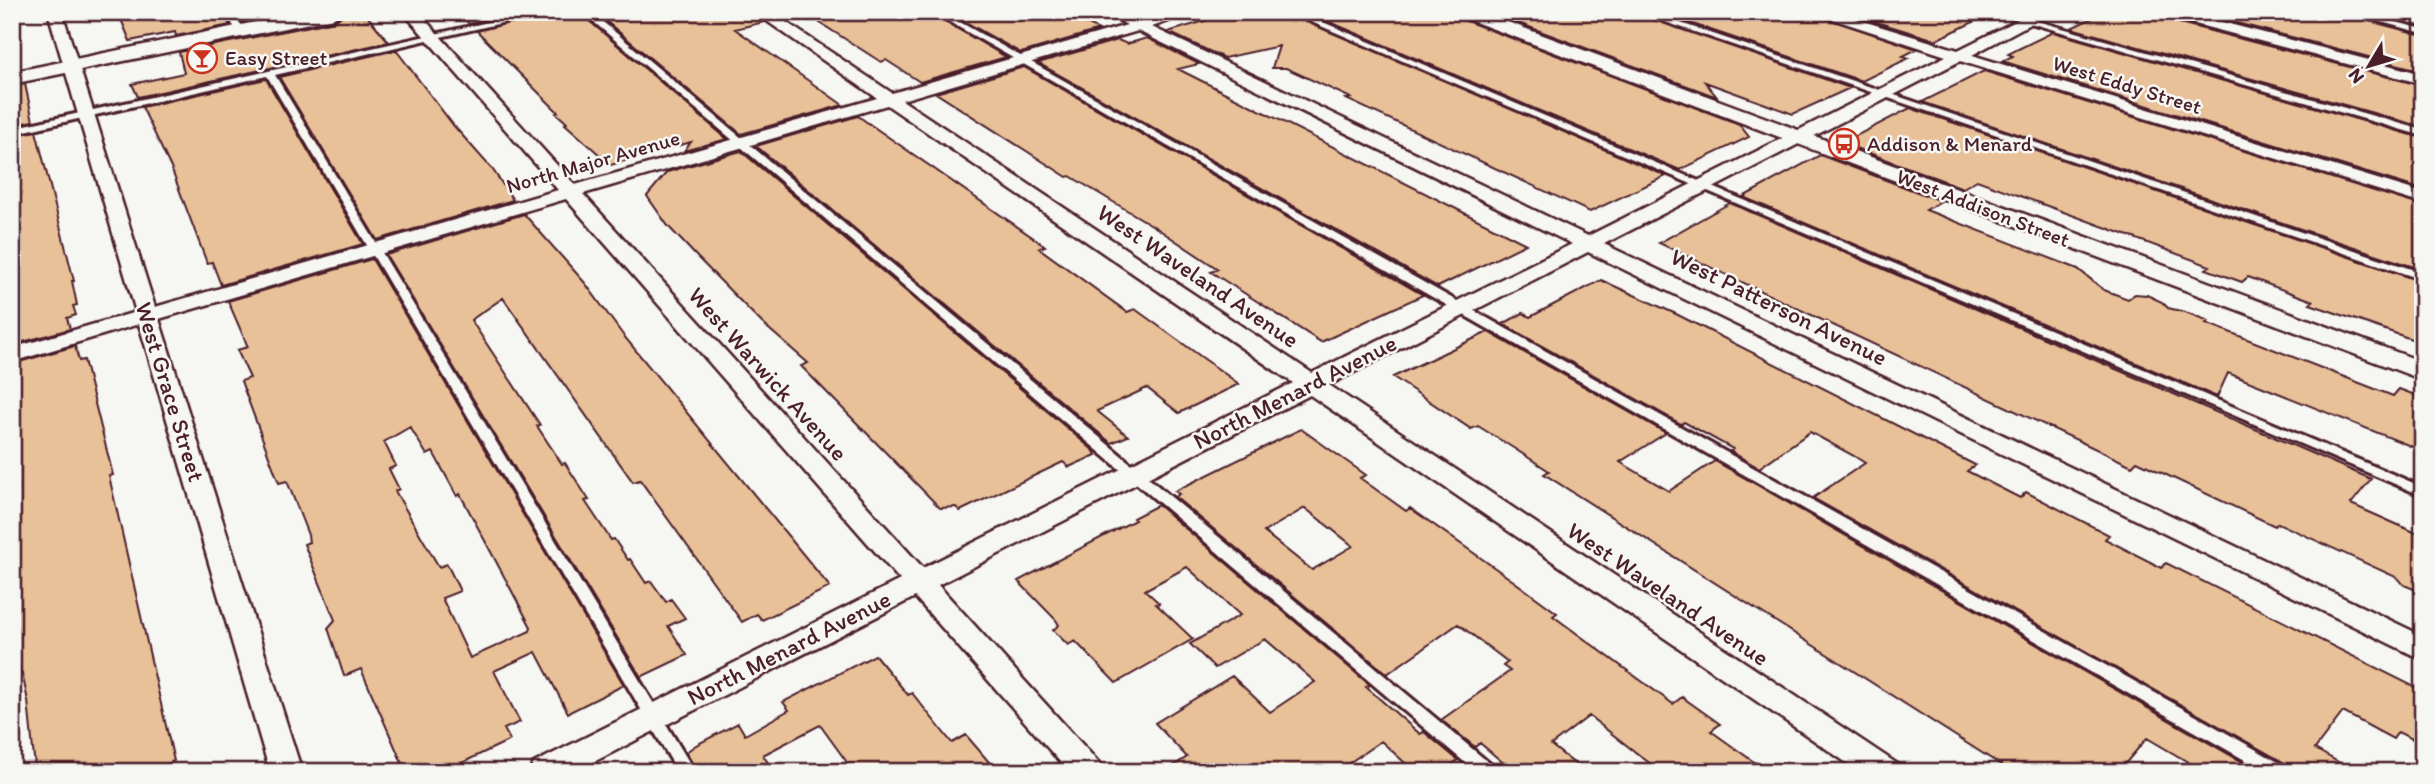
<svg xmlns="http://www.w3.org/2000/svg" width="2435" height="784" viewBox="0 0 2435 784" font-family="Itim,sans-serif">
	<rect width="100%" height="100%" fill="#f6f6f2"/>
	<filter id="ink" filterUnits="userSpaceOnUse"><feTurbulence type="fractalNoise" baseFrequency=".0143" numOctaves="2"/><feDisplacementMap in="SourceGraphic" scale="14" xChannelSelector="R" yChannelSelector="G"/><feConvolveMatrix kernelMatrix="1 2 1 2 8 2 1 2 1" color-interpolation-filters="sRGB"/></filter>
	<g filter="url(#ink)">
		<path fill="#e8c199" stroke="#4a1f2b" stroke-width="2" fill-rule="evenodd" d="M118,12H223L230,25L176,36L175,32L130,41Z
			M236,12H290L242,22Z
			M346,12H364L389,42L138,97L132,84L184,73L179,52L335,21Z
			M458,12H521L469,24Z
			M551,12H579L727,139L684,151L691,142L611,165L565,124L567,123L556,113L558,112L477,31Z
			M595,12H751L764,22L735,29L843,105L741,134Z
			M803,12H929L1006,57L920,82L886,60L881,62Z
			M948,12H1062L1099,30L1021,53Z
			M1235,12H1286L1666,176L1590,212L1346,99L1351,98L1286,68H1272L1279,46L1224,58L1168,32Z
			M1306,12H1455L1458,18L1739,124L1749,137L1680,170Z
			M1489,12H1634L1850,88L1793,114L1705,82L1717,97Z
			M1657,12H1809L1917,49L1903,56L1909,58L1862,81Z
			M1843,12H1990V14L1936,40Z
			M2105,12H2157L2160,18L2423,86V127L2071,28Z
			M2194,12H2341L2423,35V71Z
			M2053,32L2423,138V190L2002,61L2013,56L2008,54Z
			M1147,38L1199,64L1178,69L1526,244L1438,287L1038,63L1118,40L1127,44Z
			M396,50L454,126L493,170L513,200L377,240L279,77Z
			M1024,67L1423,295L1321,342L1211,272L1218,269L1155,227L1070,176L1067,177L936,93Z
			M1984,71L2423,206V270L1922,102Z
			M266,79L363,244L221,285L212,262L207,263L171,168L142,107Z
			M25,84L33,121L12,125V87Z
			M1910,108L2423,282V343L2310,304L2313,301L2248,277L2242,282L2206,269L2210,266L1977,180L1963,188L1842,143Z
			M858,116L1045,246L1039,248L1127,312L1135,309L1239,384L1179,413L1147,388L1097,411L1128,436L1111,443L756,146Z
			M36,131L74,281H72L77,305L73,306L76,315L67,318L70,329L12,345V136Z
			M741,151L1094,451L1096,455L1069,467L1063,462L960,511L956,507L940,508L801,366L808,363L762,323L698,258L668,226L647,196L667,172Z
			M1820,155L1941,201L1926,210L2078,269L2104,290L2128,299L2135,294L2147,295L2162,302L2168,308L2185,312L2209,321L2206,323L2393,396L2399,389L2423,398V451L2228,373L2217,397L1743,197Z
			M1730,203L2371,479L2351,504L2423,536V593L2404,585L2398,578L2278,523L2275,526L2137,461L2132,466L1659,243Z
			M524,214L585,283L623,335L830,587L762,620L757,614L742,622L640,480L633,482L503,298L471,320L540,425L537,426L562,464L565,463L589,500L585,501L611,540L614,539L628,560L630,559L646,583L651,581L666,602L671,599L685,618L668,626L687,655L641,677L386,255Z
			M372,259L624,685L568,713L536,652L494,671L520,722L504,729L510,740L443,772H406L361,669L344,676L328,628L335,620L304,544L309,542L308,535L287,481L279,483L241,381L250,378L237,350L248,347L228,301ZM410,427L427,455L433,452L457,496L460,494L531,627L530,631L470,658L442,598L460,591L447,564L439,567L395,491L399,489L389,469L396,466L384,442Z
			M1601,280L1676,314L1975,465L1967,471L2020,498L2026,492L2109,535L2105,539L2162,568L2166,563L2423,691V722L2412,739L2398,732L2393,739L2343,712L2315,749L2356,772H2291L2288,765L1813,498L1865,463L1854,456L1810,432L1759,468L1730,451L1733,449L1684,422L1681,424L1503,324L1523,313L1530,317Z
			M1488,332L1666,433L1620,462L1669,491L1715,461L2260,772H2205L2147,738L2118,772H2012L1544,474L1549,471L1515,449L1478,426L1471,429L1393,377Z
			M75,346L79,361L84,360L113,475L109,476L174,761L150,772H36L33,750L28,701L22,673L20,674L12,623V490L18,488L12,457V364Z
			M1301,429L1366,475L1360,478L1406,511L1410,508L1519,585L1557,613L1553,616L1673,704L1682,697L1720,724L1711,731L1768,772H1661L1589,716L1551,745L1585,772H1514L1480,743L1475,747L1441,720L1510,671L1503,666L1508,662L1458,624L1387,674L1175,497L1179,494L1175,491ZM1305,508L1353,546L1312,570L1264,532Z
			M1158,505L1370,685L1366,687L1420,734L1424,732L1458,760L1441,772H1415L1381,741L1336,772H1164L1187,757L1155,723L1232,676L1270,712L1315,682L1265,639L1215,668L1190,644L1240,615L1187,567L1145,590L1159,603L1156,604L1193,639L1116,683L1075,641L1068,645L1053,630L1059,625L1056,620L1018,581L1135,520L1133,518Z
			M875,655L908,695L912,693L952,743L966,735L989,762L971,772H854L820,725L763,755L774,772H697L686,752L696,745L738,723L745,735L789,710L783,702Z"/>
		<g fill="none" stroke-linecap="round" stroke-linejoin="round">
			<g stroke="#4a1f2b" stroke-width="6">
				<path id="service" d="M225,12H233L245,31L244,33H238Z
					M534,12H549L275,75L695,772H678L267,76L12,134V128Z
					M582,12H591L1494,767L1496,772H1476Z
					M932,12H942L2287,767L2289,772H2266Z
					M1288,12H1299L2423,487V496Z
					M1636,12H1648L2423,273V280Z
					M1992,12H2005L2423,130V136Z
					M2343,12H2357L2423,29V33Z"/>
			</g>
			<g stroke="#4a1f2b" stroke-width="5">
				<path id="minor" d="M48,12H62L155,307L558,190L403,12H418L575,185L877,98L754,12H771L892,93L1127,25L1104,12H1123L1141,21L1171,12H1194L1152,27L1588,236L1946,56L1811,12H1833L1958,50L2034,12H2052L1972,55L2423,193V204L1960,61L1604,244L2423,636V660L1588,252L1329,385L1896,763L1901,772H1860L1310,395L938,585L1099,763L1104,772H1069L915,597L574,772H529L534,763L900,580L566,199L159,319L302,772H270L139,324L12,362V348L136,312ZM1138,31L1572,244L1312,373L902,100ZM887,105L1293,383L923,568L583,194Z
					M2159,12H2183L2423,74V84L2161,15Z"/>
			</g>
			<g stroke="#4a1f2b" stroke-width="5">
				<path id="tertiary" d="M1457,12H1481L2423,362V380L1459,16Z"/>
			</g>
			<g stroke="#4a1f2b" stroke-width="5">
				<path id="secondary" d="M304,12H343L334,18L12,84V72Z"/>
			</g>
			<use href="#service" fill="#f6f6f2" fill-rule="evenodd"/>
			<use href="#minor" fill="#f6f6f2" fill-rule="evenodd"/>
			<use href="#tertiary" fill="#f6f6f2" fill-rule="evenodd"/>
			<use href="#secondary" fill="#f6f6f2" fill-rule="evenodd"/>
		</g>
	</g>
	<defs>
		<g id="bar-ring" transform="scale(1.575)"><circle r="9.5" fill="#f6f6f2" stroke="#c8321e" stroke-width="1.5"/><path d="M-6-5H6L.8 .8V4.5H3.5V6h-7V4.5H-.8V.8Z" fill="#c8321e"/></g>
		<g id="bus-ring" transform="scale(1.575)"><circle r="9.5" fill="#f6f6f2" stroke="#c8321e" stroke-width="1.5"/><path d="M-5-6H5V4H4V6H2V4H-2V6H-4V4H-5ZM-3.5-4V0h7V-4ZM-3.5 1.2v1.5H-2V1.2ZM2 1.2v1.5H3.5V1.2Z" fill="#c8321e"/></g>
	</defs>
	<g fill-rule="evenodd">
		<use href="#bar-ring" x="202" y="58"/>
		<use href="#bus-ring" x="1844" y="144"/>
	</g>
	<g text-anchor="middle" stroke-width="5" stroke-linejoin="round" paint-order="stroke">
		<g font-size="21" fill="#4a1f2b" stroke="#f6f6f2" text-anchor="start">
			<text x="225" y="65">Easy Street</text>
			<text x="1867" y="151">Addison &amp; Menard</text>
		</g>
		<g font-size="21" fill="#4a1f2b" stroke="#f6f6f2">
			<text transform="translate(2127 85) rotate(17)" y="7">West Eddy Street</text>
			<text transform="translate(593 162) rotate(-16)" y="7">North Major Avenue</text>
			<text transform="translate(1983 208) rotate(21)" y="7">West Addison Street</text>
		</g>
		<g font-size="24" fill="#4a1f2b" stroke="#f6f6f2">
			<text transform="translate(1198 276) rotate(34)" y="8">West Waveland Avenue</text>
			<text transform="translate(1779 307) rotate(26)" y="8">West Patterson Avenue</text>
			<text transform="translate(768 374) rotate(48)" y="8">West Warwick Avenue</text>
			<text transform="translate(170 392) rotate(73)" y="8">West Grace Street</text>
			<text transform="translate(1295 392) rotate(-27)" y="8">North Menard Avenue</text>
			<text transform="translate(1668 594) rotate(34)" y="8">West Waveland Avenue</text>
			<text transform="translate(789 648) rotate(-27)" y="8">North Menard Avenue</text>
		</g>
	</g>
	<rect width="2435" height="784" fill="none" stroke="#f6f6f2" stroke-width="42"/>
	<rect x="21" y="21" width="2393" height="742" fill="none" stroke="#4a1f2b" stroke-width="2.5" filter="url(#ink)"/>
	<g transform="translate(2369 66) rotate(232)" stroke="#f6f6f2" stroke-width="5" paint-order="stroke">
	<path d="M0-5L12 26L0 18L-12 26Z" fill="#4a1f2b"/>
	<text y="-10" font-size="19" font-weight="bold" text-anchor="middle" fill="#4a1f2b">N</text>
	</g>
</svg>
